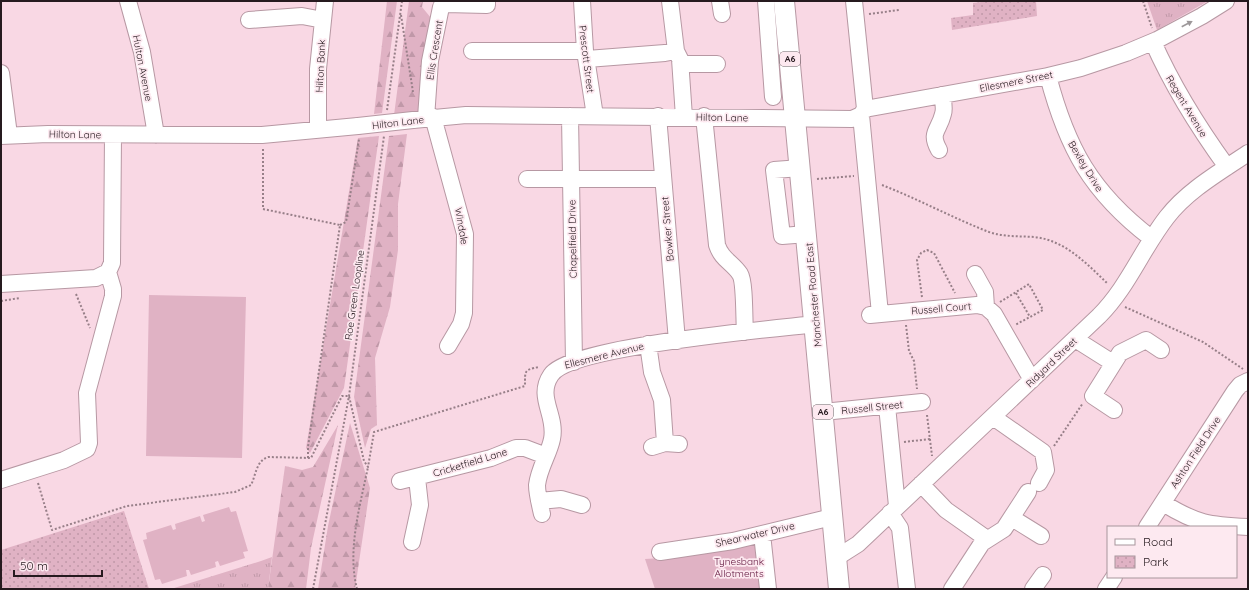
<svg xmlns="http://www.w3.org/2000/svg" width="1249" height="590" viewBox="0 0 1249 590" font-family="Quicksand,sans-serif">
	<defs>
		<pattern id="grass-tufts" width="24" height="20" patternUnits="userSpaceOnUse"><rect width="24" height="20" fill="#e0b2c4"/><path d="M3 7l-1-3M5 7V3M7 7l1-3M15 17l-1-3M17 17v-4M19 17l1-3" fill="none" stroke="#c098a8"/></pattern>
		<pattern id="forest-firs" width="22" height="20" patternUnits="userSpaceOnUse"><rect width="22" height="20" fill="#e0b2c4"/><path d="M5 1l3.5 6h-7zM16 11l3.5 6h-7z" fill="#c098a8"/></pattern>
		<pattern id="park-dots" width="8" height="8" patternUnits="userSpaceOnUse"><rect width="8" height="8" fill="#e0b2c4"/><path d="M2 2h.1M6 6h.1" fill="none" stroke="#c098a8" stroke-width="1.8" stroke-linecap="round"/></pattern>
	</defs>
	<rect width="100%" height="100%" fill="#f9d8e4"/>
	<path fill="url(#grass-tufts)" d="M1147,1H1208L1157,30Z
		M272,557L268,589H171L261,561Z"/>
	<path fill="url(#forest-firs)" d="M387,1H397L382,113L374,114Z
		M409,1H423L422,7L431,18L421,112L394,115Z
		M407,134L398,204V250L390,307L375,358L377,425L371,429L365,448L354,397L389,136Z
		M379,136L344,388L310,453L306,448L358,138Z
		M350,423L370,488L355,589H318L328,526Z
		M338,425L311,548L306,589H268L285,466L302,470L313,467Z"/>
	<path fill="url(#park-dots)" d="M990,1H1036L1037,16L952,30L951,18L973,15V3Z
		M124,511L149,589H1V550Z"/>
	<path fill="#e0b2c4" d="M149,295L246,297L242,458L146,456Z
		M229,507L231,512L236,511L248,551L243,552L245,558L220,566L218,561L215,562L216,567L191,575L189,570H186L187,576L162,584L160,579L155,580L143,540L147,539L146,533L171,525L173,530L176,529L175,524L200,516L202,522L205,521L203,515Z
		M757,542L762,589H655L645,559L661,558Z"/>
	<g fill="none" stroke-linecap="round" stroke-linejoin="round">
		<g stroke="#b798a3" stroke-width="18">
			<path id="minor" d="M128,1L142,52L156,135
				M582,1L585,51L595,116
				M670,1L676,51L680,59L684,117
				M720,1L722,14
				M766,1L773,97
				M854,1L865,109
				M249,20L302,16L323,20
				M1153,42C1173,87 1198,127 1227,167
				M472,51H585
				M587,59L665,53L676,51
				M681,64H717
				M1,73L9,135
				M1048,76C1067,148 1091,192 1151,238
				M861,115L880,314
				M570,116L574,362
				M658,116L677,341
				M704,116L717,245C722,260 732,262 740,274C745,282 744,321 745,332
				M433,117L465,234L464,313L461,324L448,346
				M426,118L430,61L441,7L445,4L487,5V1
				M413,120L466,115L852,119L861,115L865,109L1048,76L1081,68L1126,53L1157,40L1202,16L1226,1
				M318,130V69L325,1
				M1,136L48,134L262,135L358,126
				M939,150C929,132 939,131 943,114C945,108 943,101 942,95
				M801,168L774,170L782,236L807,234
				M527,179H663
				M975,274L985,292L986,307
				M1,284L96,278L108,272L112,263L113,135
				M870,315L977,305L986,307L994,314L1032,380
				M1075,339L1113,363
				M648,344L652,372L662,400L665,443
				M887,406L897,506
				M1114,410L1093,396L1120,353L1146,340L1161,350
				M823,412L922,402
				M993,417L1043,452L1046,470L1039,483
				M652,447L665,443L679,444
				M1,480L64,460L87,449L89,443L87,393L113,296V289L108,272
				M400,481L491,458L516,448H525L546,456
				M921,484L946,510L987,539
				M539,501L561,499L582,505
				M1163,503C1197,524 1209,525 1248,527
				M890,513L900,528L907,589
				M542,514C540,505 537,494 537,485C539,468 549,454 552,439C557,415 536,397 551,375C570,346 773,329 816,324
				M1012,518L1041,536
				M1147,527L1235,391L1240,385L1248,381
				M762,534L768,589
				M412,542L420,505L417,478
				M660,552L733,541L832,517
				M836,558L858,544L1099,316C1128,287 1142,249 1167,217C1188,190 1220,172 1248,153
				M952,589L982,543L1004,529L1028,492
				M1033,589L1043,575
				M1106,589L1114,577"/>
		</g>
		<g stroke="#b798a3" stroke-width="22">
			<path id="major" d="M784,1L839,589"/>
		</g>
		<path stroke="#977f88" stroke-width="2" stroke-dasharray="2 2" stroke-linecap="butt" d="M1143,1L1152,28
			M869,14L899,10
			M401,15L413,92
			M387,110L402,1
			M263,149V209L340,225L308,447V458
			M817,179L854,176
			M882,185C918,199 953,218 989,232C1004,237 1019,236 1034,237C1065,240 1087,264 1108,284
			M340,225L346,222L359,139
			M1016,293L1030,317
			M76,294L90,328
			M922,297L917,260L921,253L927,250L934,253L955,293
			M1,301L20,298
			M1000,302L1029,284L1043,310L1015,325
			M1125,307L1203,342L1243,369
			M906,325L909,351L914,361L917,389
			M927,415L932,456
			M904,442L930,439
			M1054,446L1083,403
			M38,483L52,530L127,506L235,492L251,485C256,475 256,461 268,457L311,458L342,396H349L364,461L368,467L374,432L525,386C525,370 524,370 539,367
			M313,589L349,396L384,136
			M357,589C347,550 360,506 368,467"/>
		<use href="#minor" stroke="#fff" stroke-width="16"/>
		<use href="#major" stroke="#fff" stroke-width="20"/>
		<g stroke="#b798a3" stroke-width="18" stroke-linecap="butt">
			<path id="minor-bridge" d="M358,126L413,120"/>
		</g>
		<use href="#minor-bridge" stroke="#fff" stroke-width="16"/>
	</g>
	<defs><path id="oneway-solid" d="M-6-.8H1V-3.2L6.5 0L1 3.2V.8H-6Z"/></defs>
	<use fill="#9d989a" href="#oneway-solid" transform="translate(1187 24) rotate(-28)"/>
	<g text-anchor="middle" stroke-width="3.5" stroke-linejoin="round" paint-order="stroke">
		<g fill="#fde9f0" stroke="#66585e" stroke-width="1">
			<rect x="780" y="52" width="20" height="14" rx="3"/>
			<rect x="813" y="405" width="20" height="14" rx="3"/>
		</g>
		<g font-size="9" font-weight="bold" fill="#261a1f">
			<text x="790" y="62">A6</text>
			<text x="823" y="415">A6</text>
		</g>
		<g font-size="10" fill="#261a1f" stroke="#fde9f0">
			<text transform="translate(434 50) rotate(-81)" y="4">Ellis Crescent</text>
			<text transform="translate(587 59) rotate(83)" y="4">Prescott Street</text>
			<text transform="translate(320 66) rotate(-87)" y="4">Hilton Bank</text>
			<text transform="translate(143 68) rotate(79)" y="4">Hulton Avenue</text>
			<text transform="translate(1016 81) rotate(-11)" y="4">Ellesmere Street</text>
			<text transform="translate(1187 106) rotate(59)" y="4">Regent Avenue</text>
			<text transform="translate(722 117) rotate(1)" y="4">Hilton Lane</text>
			<text transform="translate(398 122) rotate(-7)" y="4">Hilton Lane</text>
			<text transform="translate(75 134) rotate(1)" y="4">Hilton Lane</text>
			<text transform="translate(1086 166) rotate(59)" y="4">Bexley Drive</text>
			<text transform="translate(462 226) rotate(80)" y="4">Windale</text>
			<text transform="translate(667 229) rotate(-95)" y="4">Bowker Street</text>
			<text transform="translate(572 239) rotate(-91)" y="4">Chapelfield Drive</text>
			<text transform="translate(354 295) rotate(-82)" y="4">Roe Green Loopline</text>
			<text transform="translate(813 295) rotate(-95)" y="4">Manchester Road East</text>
			<text transform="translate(941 308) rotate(-5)" y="4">Russell Court</text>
			<text transform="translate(604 355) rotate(-14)" y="4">Ellesmere Avenue</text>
			<text transform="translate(1051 362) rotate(-44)" y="4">Ridyard Street</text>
			<text transform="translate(872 407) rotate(-6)" y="4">Russell Street</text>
			<text transform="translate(1195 452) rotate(-57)" y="4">Ashton Field Drive</text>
			<text transform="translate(470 462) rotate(-17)" y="4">Cricketfield Lane</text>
			<text transform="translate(755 534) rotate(-13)" y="4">Shearwater Drive</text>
		</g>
		<g font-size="10" fill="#5f133b" stroke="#fde9f0">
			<text x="739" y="565">Tynesbank<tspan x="739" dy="12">Allotments</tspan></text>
		</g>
	</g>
	<rect width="1249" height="590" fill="none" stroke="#261a1f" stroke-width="4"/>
	<rect x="1107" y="526" width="130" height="52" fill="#fde9f0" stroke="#a7969c"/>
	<rect x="1115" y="539" width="20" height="6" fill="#ffffff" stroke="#a7969c"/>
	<text x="1143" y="546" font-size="12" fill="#261a1f">Road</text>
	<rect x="1115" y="556" width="20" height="12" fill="url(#park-dots)" stroke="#a7969c"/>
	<text x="1143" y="566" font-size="12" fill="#261a1f">Park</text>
	<path d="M14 570v6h88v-6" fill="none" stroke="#261a1f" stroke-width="2"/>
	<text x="20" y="570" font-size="12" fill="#261a1f" stroke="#fde9f0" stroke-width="3" paint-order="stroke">50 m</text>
</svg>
